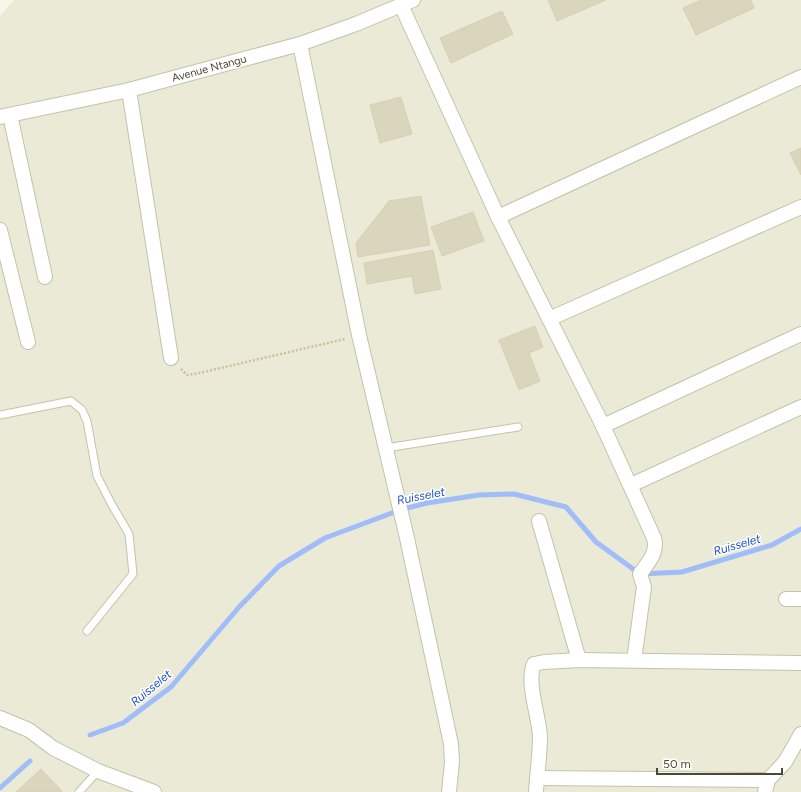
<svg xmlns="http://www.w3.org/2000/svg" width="801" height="792" font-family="Figtree,sans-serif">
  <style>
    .residential { fill: #ebead7 }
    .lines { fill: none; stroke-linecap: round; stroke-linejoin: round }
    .stream { stroke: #a0bcf9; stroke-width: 5 }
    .building { fill: #dad6bd; stroke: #d5d1af }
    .lane-casing { stroke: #c3c2aa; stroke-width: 9 }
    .street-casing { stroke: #c3c2aa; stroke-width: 16 }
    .path { stroke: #c7c39a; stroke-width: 2.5; stroke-dasharray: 2 2; stroke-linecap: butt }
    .lane { stroke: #fff; stroke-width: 7 }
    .street { stroke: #fff; stroke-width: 14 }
    .labels { text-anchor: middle; stroke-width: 3; stroke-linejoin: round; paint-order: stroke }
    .street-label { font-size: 11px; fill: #4b4936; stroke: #fff }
    .water-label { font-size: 12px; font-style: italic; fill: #2153c6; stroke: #fff }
  </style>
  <rect width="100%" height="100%" fill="#f6f6e9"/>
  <path class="residential" d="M14,0H801V792H0V16Z"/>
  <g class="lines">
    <g class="stream">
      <path d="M90,735L123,723L171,687L240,606L279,566L325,538L400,510L427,503L479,495L514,494L566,507L596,542L640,574L682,572L772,545L801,529"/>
      <path d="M0,788L30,761"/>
    </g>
  </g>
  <g class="building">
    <path d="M548,0H606L557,21Z"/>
    <path d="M701,0H751L754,8L696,35L683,8Z"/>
    <path d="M502,11L513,34L451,63L440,38Z"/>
    <path d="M401,97L412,134L380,143L370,105Z"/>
    <path d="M801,148V175L790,153Z"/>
    <path d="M421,196L430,245L358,257L356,243L389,201Z"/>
    <path d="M473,212L484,241L442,256L431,227Z"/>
    <path d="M433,250L441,289L415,294L412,276L367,284L364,263Z"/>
    <path d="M535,326L543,347L529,353L540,381L519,390L499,340Z"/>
    <path d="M41,769L62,791L61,792H16Z"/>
  </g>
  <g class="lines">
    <defs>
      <g id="lane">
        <path d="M0,415L71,401L82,410L87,421L97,476L112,505L129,534L133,574L87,631"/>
        <path d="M386,448L518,427"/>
        <path d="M79,792L98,771"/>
      </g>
      <g id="street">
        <path d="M401,5L498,217L603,426L654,538C658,553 649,561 640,574L644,587L634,660"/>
        <path d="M300,44L359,335L407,538L451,744L452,762L449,792"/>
        <path d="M129,90L171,358"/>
        <path d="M10,115L45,277"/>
        <path d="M0,117L129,90L300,44L356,24L413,0"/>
        <path d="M498,217L801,77"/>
        <path d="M0,230L28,342"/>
        <path d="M549,319L801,207"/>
        <path d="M603,426L801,334"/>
        <path d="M631,485L801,407"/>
        <path d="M539,521L579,660"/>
        <path d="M786,599H801"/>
        <path d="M0,718L29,730L53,748L98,771L154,792"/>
        <path d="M537,778L768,780"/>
        <path d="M536,792C537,774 540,755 540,737C539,715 526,683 534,664L544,662L579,660L801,663"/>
        <path d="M765,792L768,780L785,762L801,734"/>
      </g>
    </defs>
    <use href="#lane" class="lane-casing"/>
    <use href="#street" class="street-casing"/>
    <path class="path" d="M181,369L187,375L195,374L345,339"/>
    <use href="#lane" class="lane"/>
    <use href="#street" class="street"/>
  </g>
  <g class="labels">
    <g class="street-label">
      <text transform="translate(209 68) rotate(-15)" y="4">Avenue Ntangu</text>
    </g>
    <g class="water-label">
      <text transform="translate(421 496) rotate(-11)" y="4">Ruisselet</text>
      <text transform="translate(737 545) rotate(-16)" y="4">Ruisselet</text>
      <text transform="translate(151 688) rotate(-40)" y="4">Ruisselet</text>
    </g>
  </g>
  <path d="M657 768v6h125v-6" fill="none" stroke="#4b4936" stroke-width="2"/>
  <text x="663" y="768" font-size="12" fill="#4b4936" stroke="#ffffff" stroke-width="3" paint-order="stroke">50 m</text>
</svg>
